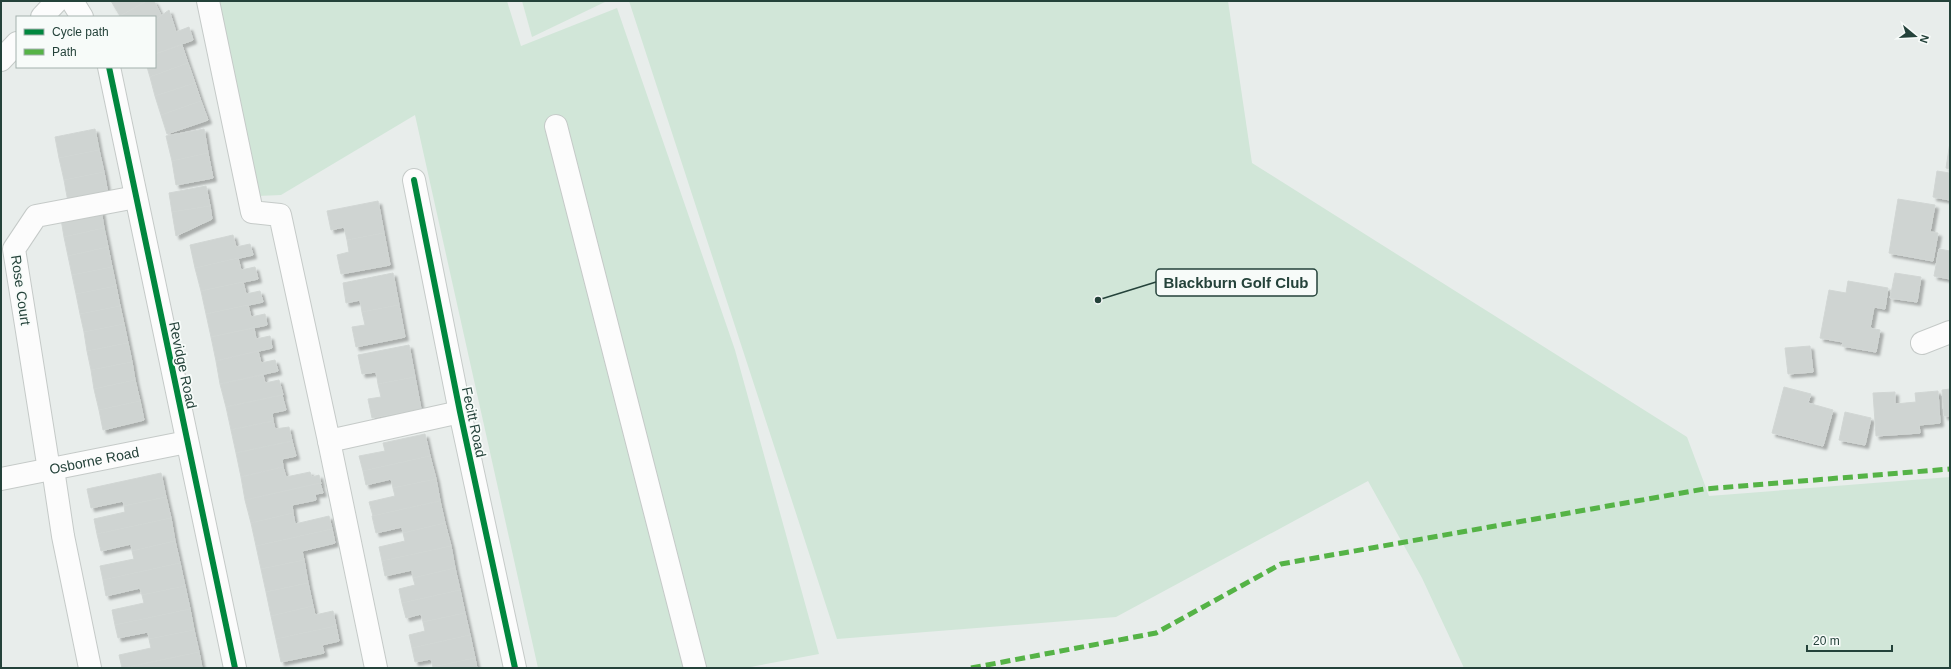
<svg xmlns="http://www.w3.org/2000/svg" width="1951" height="669" font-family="Arial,sans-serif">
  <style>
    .green { fill: #d1e6d8 }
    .building { fill: #cfd4d2; stroke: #d1d6d4; filter: url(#shadow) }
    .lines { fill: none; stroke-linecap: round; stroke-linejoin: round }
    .minor-casing { stroke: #c5cac8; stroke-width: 24 }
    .minor { stroke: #fcfcfc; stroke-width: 22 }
    .quiet { stroke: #55b346; stroke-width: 5; stroke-dasharray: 10 5; stroke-linecap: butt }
    .cycleway-casing { stroke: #f7fbf9; stroke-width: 8 }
    .cycleway { stroke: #00873e; stroke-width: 6 }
    .labels { text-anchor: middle; stroke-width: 3.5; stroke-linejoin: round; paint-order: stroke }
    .street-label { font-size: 14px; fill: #24423a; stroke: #f7fbf9 }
    .leader { fill: none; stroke: #24423a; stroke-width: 1.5 }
    .callout-dot { fill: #24423a; stroke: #f7fbf9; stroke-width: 1.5 }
    .callout { fill: #f7fbf9; stroke: #24423a; stroke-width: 1.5 }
    .callout-label { font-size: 15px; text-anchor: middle; font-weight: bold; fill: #24423a }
  </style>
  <defs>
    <filter id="shadow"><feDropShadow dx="3.5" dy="3.5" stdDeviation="1" flood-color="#0004"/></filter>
  </defs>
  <rect width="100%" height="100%" fill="#e8edeb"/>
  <g class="green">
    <path d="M216,1H507L521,46L617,8L735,350L819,654L745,668H538L415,115L281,195L258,196Z"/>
    <path d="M522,1H607L532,37Z"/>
    <path d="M629,1H1228L1252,163L1687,437L1709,496L1950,477V668H1464L1422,578L1368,481L1116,617L837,639Z"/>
  </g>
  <g class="building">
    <path d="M111,1H147L120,16Z"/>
    <path d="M147,1H154L161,15L155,20V17L120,16Z"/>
    <path d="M169,10L176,32L189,27L193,40L155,54V20Z"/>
    <path d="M182,45L188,63L150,77L147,67H155V54Z"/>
    <path d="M188,63L195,83L155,96L150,77Z"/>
    <path d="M195,83L201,101L161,115L155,96Z"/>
    <path d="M201,101L208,120L167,134L161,115Z"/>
    <path d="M95,129L99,150L59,158L55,137Z"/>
    <path d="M204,129L208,153L172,161L166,136Z"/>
    <path d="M1950,142V169L1946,168Z"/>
    <path d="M99,150L104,172L64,180L59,158Z"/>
    <path d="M208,153L213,178L176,185L172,161Z"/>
    <path d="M1937,171L1950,173V200L1933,197Z"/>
    <path d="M104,172L108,194L68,202L64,180Z"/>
    <path d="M206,186L210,206L172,212L169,193Z"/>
    <path d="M1898,199L1935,205L1930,232L1938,233L1933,261L1889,253Z"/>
    <path d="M378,201L384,233L347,240L344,227L331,230L327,211Z"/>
    <path d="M210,206L212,219L176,236L172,212Z"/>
    <path d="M101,210L104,228L64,237L61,219Z"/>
    <path d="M104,228L108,247L68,256L64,237Z"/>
    <path d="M384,233L390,265L341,274L337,255L349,252L347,240Z"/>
    <path d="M233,235L236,247L250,244L253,255L195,268L190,245Z"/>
    <path d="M108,247L112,267L72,275L68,256Z"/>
    <path d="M1939,249L1950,251V279L1934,276Z"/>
    <path d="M238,258L241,270L255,267L258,279L201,291L195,268Z"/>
    <path d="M112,267L116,286L76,294L72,275Z"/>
    <path d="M393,273L399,305L362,312L360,300L346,303L343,283Z"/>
    <path d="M1895,273L1921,277L1917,302L1890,298Z"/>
    <path d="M1848,281L1888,288L1885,309L1874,307L1870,328L1880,330L1876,352L1842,346L1843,342L1820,338L1829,290L1846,293Z"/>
    <path d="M243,282L246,294L260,291L263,302L206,314L201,291Z"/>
    <path d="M116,286L120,306L80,314L76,294Z"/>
    <path d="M248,305L251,317L265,314L267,325L211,337L206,314Z"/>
    <path d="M399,305L405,337L356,347L352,327L365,325L362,312Z"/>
    <path d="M120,306L124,324L84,332L80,314Z"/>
    <path d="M124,324L128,343L87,351L84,332Z"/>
    <path d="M254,328L256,339L270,336L272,348L216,361L211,337Z"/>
    <path d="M128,343L132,362L91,370L87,351Z"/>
    <path d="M409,345L415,377L378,384L376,372L362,374L358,355Z"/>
    <path d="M1810,346L1813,372L1788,374L1785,348Z"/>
    <path d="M258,351L261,363L275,360L278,371L220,384L216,361Z"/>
    <path d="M132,362L135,380L94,389L91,370Z"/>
    <path d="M263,375L265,383L279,380L283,395L226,407L220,384Z"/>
    <path d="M415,377L421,409L372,418L368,399L381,397L378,384Z"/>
    <path d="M135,380L140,401L99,410L94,389Z"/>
    <path d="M1784,387L1811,394L1808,403L1833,410L1823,446L1772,433Z"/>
    <path d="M1950,389V416H1944L1942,390Z"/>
    <path d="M1938,391L1940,423L1919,425L1920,433L1876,436L1873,393L1895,392V404L1916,402L1915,393Z"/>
    <path d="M282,395L286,410L272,413L273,421L231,430L226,407Z"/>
    <path d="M140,401L144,420L103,430L99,410Z"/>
    <path d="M1845,412L1871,418L1865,445L1839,440Z"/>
    <path d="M273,421L275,429L289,427L292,441L236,453L231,430Z"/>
    <path d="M425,434L430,456L363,471L359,456L385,451L383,443Z"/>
    <path d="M292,441L296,456L282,459L283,467L241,477L236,453Z"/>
    <path d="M430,456L436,479L393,488L391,479L366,485L363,471Z"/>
    <path d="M283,467L286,477L310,472L312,477L319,475L321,484L245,500L241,477Z"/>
    <path d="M161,473L166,497L124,506L123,501L91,508L87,489Z"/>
    <path d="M436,479L440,501L373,516L369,502L395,496L393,488Z"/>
    <path d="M320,483L323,493L315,494L316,500L292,505L293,513L251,523L245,500Z"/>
    <path d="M166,497L171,518L97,534L94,519L125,512L124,506Z"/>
    <path d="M440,501L445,523L403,533L402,527L376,533L372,516Z"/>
    <path d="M293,513L295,524L329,516L332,529L256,546L251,523Z"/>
    <path d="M171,518L175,541L132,551L131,544L101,551L97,534Z"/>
    <path d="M445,523L451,546L382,561L379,547L405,541L403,533Z"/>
    <path d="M332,529L335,543L302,551L304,560L261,569L256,546Z"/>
    <path d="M175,541L180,563L103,580L100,566L134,559L132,551Z"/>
    <path d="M451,546L455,568L413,578L412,570L385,576L382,561Z"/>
    <path d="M304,560L308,583L266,592L261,569Z"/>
    <path d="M180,563L185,586L142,595L140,588L106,596L103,580Z"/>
    <path d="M455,568L460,590L402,603L399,589L415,585L413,578Z"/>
    <path d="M308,583L313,606L271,616L266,592Z"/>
    <path d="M185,586L190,609L115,625L112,610L144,603L142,595Z"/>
    <path d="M460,590L465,613L423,622L421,614L406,618L402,603Z"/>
    <path d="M313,606L315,615L333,611L336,626L276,639L271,616Z"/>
    <path d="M190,609L194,630L149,639L148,632L118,638L115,625Z"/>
    <path d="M465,613L470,635L412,648L409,635L425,631L423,622Z"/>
    <path d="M336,626L339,641L322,645L324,653L281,662L276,639Z"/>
    <path d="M194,630L199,652L122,668L119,655L151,648L149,639Z"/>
    <path d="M470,635L475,658L433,667L431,659L415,662L412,648Z"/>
    <path d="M199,652L202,668H125Z"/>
    <path d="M475,658L477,668H434L433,667Z"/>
  </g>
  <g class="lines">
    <defs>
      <g id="minor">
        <path d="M72,1L82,17"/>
        <path d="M208,1L252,212L280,215L329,441L460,412"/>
        <path d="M42,17L57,1"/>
        <path d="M1,60L17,43"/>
        <path d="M109,67L235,668"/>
        <path d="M556,126L695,668"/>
        <path d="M414,180L460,412L515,668"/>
        <path d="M1922,343L1950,332"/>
        <path d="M329,441L376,668"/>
        <path d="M53,469L63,536L90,668"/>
        <path d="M49,470L14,249L36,216L136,197"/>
        <path id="s1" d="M1,479L187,442"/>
      </g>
    </defs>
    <use href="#minor" class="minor-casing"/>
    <use href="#minor" class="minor"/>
    <path class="quiet" d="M971,668L1156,633L1281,564L1704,489L1950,469"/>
    <defs>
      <g id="cycleway">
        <path d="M109,67L235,668"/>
        <path d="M414,180L460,412L515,668"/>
      </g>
    </defs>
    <use href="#cycleway" class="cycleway-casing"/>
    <use href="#cycleway" class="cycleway"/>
  </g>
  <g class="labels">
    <g class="street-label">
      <text transform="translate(21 290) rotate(82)" y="5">Rose Court</text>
      <text transform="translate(183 365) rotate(78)" y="5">Revidge Road</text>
      <text transform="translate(474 422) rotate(78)" y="5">Fecitt Road</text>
      <text dy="5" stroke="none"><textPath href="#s1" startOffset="95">Osborne Road</textPath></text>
    </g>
  </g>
  <path class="leader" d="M1098 300L1156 282"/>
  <circle class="callout-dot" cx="1098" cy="300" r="4"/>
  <rect class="callout" x="1156" y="269" width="161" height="27" rx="4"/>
  <g class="callout-label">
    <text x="1236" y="288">Blackburn Golf Club</text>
  </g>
  <rect width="1951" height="669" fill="none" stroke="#24423a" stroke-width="4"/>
  <rect x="16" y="16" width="140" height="52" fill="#f7fbf9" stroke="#a3b1ad"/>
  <rect x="24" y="29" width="20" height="6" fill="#00873e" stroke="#a3b1ad"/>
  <text x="52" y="36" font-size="12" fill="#24423a">Cycle path</text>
  <rect x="24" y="49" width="20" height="6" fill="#55b346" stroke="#a3b1ad"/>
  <text x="52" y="56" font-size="12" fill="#24423a">Path</text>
  <g transform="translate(1915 36) rotate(108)" stroke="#f7fbf9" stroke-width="3" paint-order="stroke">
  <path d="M0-3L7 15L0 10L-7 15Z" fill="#24423a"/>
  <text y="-6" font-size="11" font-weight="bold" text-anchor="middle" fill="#24423a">N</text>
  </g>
  <path d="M1807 645v6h85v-6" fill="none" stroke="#24423a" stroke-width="2"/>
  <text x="1813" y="645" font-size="12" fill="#24423a" stroke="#f7fbf9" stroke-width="3" paint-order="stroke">20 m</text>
</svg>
